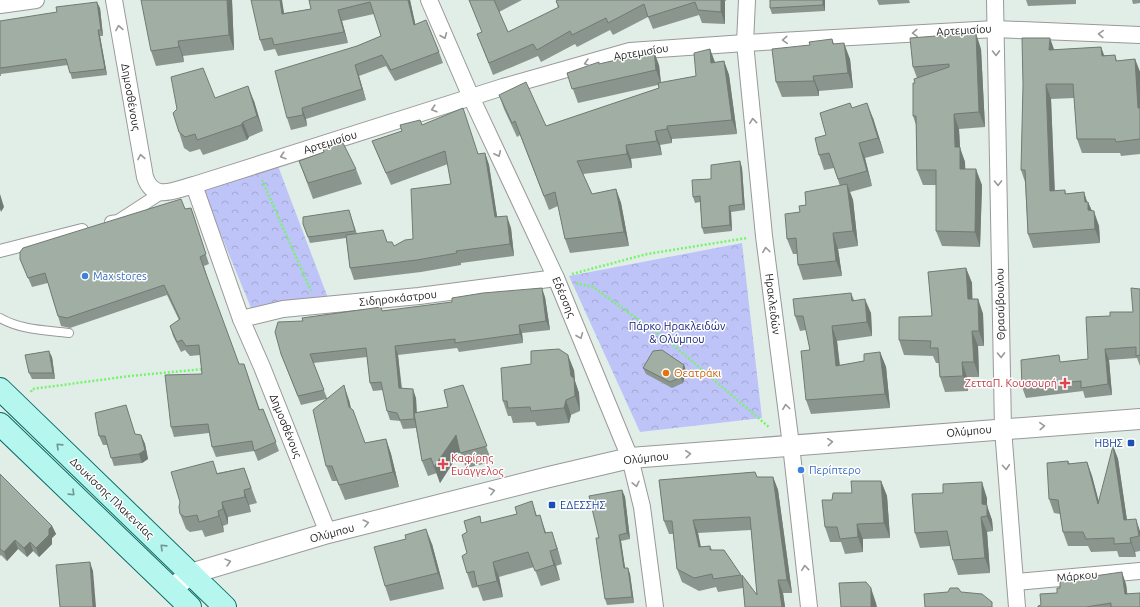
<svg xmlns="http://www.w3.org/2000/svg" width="1140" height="607" font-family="Ubuntu,sans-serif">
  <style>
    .park { fill: url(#park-crowns) }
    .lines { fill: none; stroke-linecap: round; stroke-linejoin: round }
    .service-casing { stroke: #999; stroke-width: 10 }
    .pedestrian-casing { stroke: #999; stroke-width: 14 }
    .minor-casing { stroke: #999; stroke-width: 18 }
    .tertiary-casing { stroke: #999; stroke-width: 22 }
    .secondary-casing { stroke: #086d65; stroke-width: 24 }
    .path { stroke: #76f46b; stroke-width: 2.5; stroke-dasharray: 2 2; stroke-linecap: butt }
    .service { stroke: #fff; stroke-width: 8 }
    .pedestrian { stroke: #fff; stroke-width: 12 }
    .minor { stroke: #fff; stroke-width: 16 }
    .tertiary { stroke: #fff; stroke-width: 20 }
    .secondary { stroke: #b5f7ee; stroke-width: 22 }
    .wall { fill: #8a968d; fill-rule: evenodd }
    .shaded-wall { fill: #717a73 }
    .building { fill: #a1aea4; stroke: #717a73 }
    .oneway { stroke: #999 }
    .oneway2 { stroke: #709490 }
    .shop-dot { fill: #3f7fe0; stroke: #fff; stroke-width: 1.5 }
    .food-dot { fill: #e8710a; stroke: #fff; stroke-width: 1.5 }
    .health-dot { fill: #e0444e; stroke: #fff; stroke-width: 1.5 }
    .transit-dot { fill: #1a4fb4; stroke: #fff; stroke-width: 1.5 }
    .labels { text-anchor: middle; stroke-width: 3; stroke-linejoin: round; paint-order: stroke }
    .street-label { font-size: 11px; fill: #1c1c1c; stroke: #fff }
    .shop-label { font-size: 11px; fill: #366cbe; stroke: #fff; text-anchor: start }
    .park-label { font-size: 11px; fill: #0f1974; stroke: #fff }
    .food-label { font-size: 11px; fill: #c56008; stroke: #fff; text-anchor: start }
    .health-label { font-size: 11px; fill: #be3a42; stroke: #fff; text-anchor: end }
    .transit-label { font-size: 11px; fill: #164399; stroke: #fff; text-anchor: end }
  </style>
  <defs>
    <pattern id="park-crowns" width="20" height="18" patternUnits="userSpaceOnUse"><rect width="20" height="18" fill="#bec4f7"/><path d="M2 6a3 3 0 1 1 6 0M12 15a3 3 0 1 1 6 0" fill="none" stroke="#a3a8d3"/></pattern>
  </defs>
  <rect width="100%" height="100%" fill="#e1ede7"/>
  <g class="park">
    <path d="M278,166L328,298L251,308L203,191Z"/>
    <path d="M742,243L762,418L640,432L569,276Z"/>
  </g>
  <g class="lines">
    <defs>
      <path id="service" d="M0,318C21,330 45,330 69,333"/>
      <g id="pedestrian">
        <path d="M111,222L118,221L161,193"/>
        <path d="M0,251L82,230"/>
      </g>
      <g id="minor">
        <path d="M114,0L145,177C153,202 175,190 194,185L503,87L630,51L745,43L995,29L1140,35"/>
        <path d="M429,0L471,97L556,278L630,458L642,507L655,607"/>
        <path d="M747,0L745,43L764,236L791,445L809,607"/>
        <path d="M995,0L1003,429L1017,607"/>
        <path d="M0,5L36,0"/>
        <path d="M194,185L241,319L262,367L328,533"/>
        <path d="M241,319L283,309L419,296L556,278"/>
        <path d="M1015,582L1140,571"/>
      </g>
      <path id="tertiary" d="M172,589L190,574L328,533L549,477L630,458L1140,419"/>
      <g id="secondary">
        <path d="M0,389L225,607"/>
        <path d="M0,424L190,607"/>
      </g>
    </defs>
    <use href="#service" class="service-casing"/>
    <use href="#pedestrian" class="pedestrian-casing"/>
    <use href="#minor" class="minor-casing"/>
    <use href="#tertiary" class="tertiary-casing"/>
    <use href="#secondary" class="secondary-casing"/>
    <g class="path">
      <path d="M262,180L311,291"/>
      <path d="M572,274L647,254L747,238"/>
      <path d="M576,283L593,287L671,343L770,428"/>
      <path d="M31,392L32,389L130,376L204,369"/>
    </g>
    <use href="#service" class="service"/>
    <use href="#pedestrian" class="pedestrian"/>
    <use href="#minor" class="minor"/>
    <use href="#tertiary" class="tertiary"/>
    <use href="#secondary" class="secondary"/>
  </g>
  <g class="wall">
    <path d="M232,0L234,50L183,56L184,62L156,66L151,51Z"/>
    <path d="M309,0H410L415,24L439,52L443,63L395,81L386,66L359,76L366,100L306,119L307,126L291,130L287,118L357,46L381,36L374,14L342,21L348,43L278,56L275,49L264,51L260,40L284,13L311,9Z"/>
    <path d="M469,0H522L499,12L508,32L558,8L556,0H727L725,1V24L702,23L699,15L653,29L648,17L613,35L610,30L577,47L575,44L541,62L538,56L493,75L477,34L482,32Z"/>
    <path d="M825,0V11L772,14L770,8Z"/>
    <path d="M877,0H909L910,3L879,5Z"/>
    <path d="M1026,0H1076V4L1028,6Z"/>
    <path d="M1132,0H1140V3L1133,4Z"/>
    <path d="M100,8L103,36H100L107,75L72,79L68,65L1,74V76H0V21Z"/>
    <path d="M832,39L834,44L850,59L853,88L819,91V96L782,97L776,82L810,45Z"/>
    <path d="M1101,47L1104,55H1115L1117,61L1135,59L1140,72V154L1121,156L1120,153H1082L1077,139L1074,98L1051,99L1055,191L1065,190L1066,194L1084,192L1087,202H1088L1092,211L1099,226L1100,243L1033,248L1028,234L1025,182L1021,170L1054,50Z"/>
    <path d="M710,49L715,62L724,61L729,75L737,134L672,139V143L660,145L662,155L631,159L632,168L583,174L592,194L616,189L621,203L629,246L570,253L565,239L558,206L549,210L520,135L517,137L504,109L499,95L546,126L659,88L658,85L578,103L567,73L599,64L659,65L661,83L696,76Z"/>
    <path d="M981,49L985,127L959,129L960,148L965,162V169L982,185L980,247L942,246L936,231V185H923L917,170L916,125L913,116L915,83L917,78L913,67Z"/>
    <path d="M215,98L254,101L263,131L249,137L247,140L203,155L200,149L190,152L184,148L179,132Z"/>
    <path d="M852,108L873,118L884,153L865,158L872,186L850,192L853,200L858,246L838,249L842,276L803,280L798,265L797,254H793L787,239L800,212L806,205L840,186L834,168L824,170L819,155L826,135Z"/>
    <path d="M420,120L422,125L479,154L485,153L489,165L497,217L511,228L514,256L461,263V265L421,272L354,280L350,268L346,238L310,243L303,224L349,210L357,234L388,242L394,246L413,239L451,184L448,164L391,185L377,153L372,141L402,131Z"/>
    <path d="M299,161L356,169L362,184L313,199Z"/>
    <path d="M740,161L742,168L745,210L731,212L732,231L704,234L702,228L700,202L695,203L693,197L711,179Z"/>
    <path d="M191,208L209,264L204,266L209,283L239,364H244L260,410L263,409L279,451L258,461L254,451L216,457L212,447L209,433L174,437L171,427L202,374L200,355L190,356L185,350L181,352L173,336L170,326L179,320L167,295L70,328L61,326L48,283L32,287L20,259Z"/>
    <path d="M966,268L972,283V299H978L983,314L984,346H978L979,377H967L968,391L945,392L940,377L939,363H936L933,356L904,355L899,340L932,316Z"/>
    <path d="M1140,289V366L1137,358L1109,360L1112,395L1085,398L1083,391L1026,398L1022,387L1061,362L1088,359L1110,316L1133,312Z"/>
    <path d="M851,293L854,300L871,313L872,336L837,341L840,365L864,361L880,352L886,367L890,408L811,414L806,400L810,350L806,330L800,331L795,316Z"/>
    <path d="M545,297L550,330L522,333L523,343L459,352L457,348L398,355L402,388L416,398L417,413L448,407L463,385L492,462L466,468L460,452L440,483L437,473L428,476L422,461L416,428L403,429L400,421L390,420L387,411L383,390L373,391L370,383L367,357L313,363L327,398L349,400L351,409L365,443L386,439L391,454L399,487L345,500L337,481H332L326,466V399L301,405L281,354L303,321L382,311Z"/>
    <path d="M52,357L55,379H32L29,373Z"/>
    <path d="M684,365L686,371L683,383L672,388L646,374L643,368Z"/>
    <path d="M574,370L575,381L579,393L580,411L571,415L569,423L537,426L535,422L513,423L511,416H508L503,401Z"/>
    <path d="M126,405L135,434L141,435L145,444L148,459L142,463L114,466L107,445H103L99,436Z"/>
    <path d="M1113,446L1118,459L1127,520L1140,531V551L1135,552L1136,557H1119L1117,551L1091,552L1088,546H1068L1063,532L1060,514L1054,513L1049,499L1068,461L1070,464L1087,462L1092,476L1099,502Z"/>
    <path d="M244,468L257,503L249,505L251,512L228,517V524L223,526L224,532L205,537L202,530L190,532L186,529L180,514L217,473Z"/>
    <path d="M755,472L757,477H773L778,490L792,593H783L785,607H745L743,588L718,592L716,587L699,591L682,582L677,569L673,534H669L664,521L659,480ZM751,530L757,595L741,575L724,550H712L710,546L701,547L698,533Z"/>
    <path d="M0,474L52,526L56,534L52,538V544L39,557L33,551L27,557L18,549L7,561L1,555L0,556Z"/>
    <path d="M881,481L887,496L890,538L863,539V552L845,554L841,542H830L825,527L832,500L852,493Z"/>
    <path d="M622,490L625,497L630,539L621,541L625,568L630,574L634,603L607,605L605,599L599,538Z"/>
    <path d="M987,498V506L992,520L993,531L987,532L990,573L958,575L953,560L950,546L920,548L915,533Z"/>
    <path d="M532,501L537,516L546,533L557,547L562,564L556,566L560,580L541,586L534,567L499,577L503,597L483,601L478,587L472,588L467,573V553L482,523L517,514Z"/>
    <path d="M432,544L444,589L390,601L385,586Z"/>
    <path d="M1126,584L1127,594L1140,607H1038L1057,593Z"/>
  </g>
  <g class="shaded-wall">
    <path d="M227,0H232L234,50L229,35Z"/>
    <path d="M280,0H282L286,25L282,14Z"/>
    <path d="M408,0H410L418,36L414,25Z"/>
    <path d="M721,0H724L725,1V24L721,12Z"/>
    <path d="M823,0H825V11L823,5Z"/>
    <path d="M97,2L100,8L103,36L101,30Z"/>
    <path d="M338,10L342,21L348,43L344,32Z"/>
    <path d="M98,30L100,36L107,75L105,69Z"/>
    <path d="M976,33L981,49L985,127L979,112Z"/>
    <path d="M1050,38L1055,52L1049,50Z"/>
    <path d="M178,41L183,56L184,62L179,47Z"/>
    <path d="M844,43L850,59L853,88L848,73Z"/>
    <path d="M1101,47L1106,61L1102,56Z"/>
    <path d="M710,49L715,63H711Z"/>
    <path d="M654,51L659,65L661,84L656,70Z"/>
    <path d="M1135,59L1140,72V114L1138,108Z"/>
    <path d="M724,61L729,75L737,134L732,120Z"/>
    <path d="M355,65L359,76L366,100L362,89Z"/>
    <path d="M813,76L819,91V96L814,81Z"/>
    <path d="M1046,84L1051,99L1055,205L1050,191Z"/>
    <path d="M248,86L254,101L263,131L257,116Z"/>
    <path d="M867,103L873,118L884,153L878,138Z"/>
    <path d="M302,108L306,119L307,126L303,115Z"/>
    <path d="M954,114L959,129L960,148L965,162L966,184L960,169L955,147Z"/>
    <path d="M243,122L249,137L247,140L241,125Z"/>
    <path d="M667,126L672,139V143L667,129Z"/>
    <path d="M655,131L660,145L662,155L657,141Z"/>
    <path d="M859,143L865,158L872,186L867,171Z"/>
    <path d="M626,145L631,159L632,168L627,154Z"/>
    <path d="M485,153L489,165L499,229L495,217Z"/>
    <path d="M740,161L742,168L745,210L743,204Z"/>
    <path d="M976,169L982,185L980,247L975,232Z"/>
    <path d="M847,184L853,200L858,246L853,231Z"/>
    <path d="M616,189L621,203L629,246L624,232Z"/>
    <path d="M1084,192L1088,205V202L1094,216V225L1085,202Z"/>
    <path d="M0,194L4,207L1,212L0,209Z"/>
    <path d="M729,206L731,212L732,231L730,225Z"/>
    <path d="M1094,211L1099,226L1100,243L1095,229Z"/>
    <path d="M507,216L511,228L514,256L510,244Z"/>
    <path d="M833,233L838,249L842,276L836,261Z"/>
    <path d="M966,268L972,283L973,315L968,299Z"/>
    <path d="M542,288L545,297L550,330L546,321Z"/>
    <path d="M865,299L871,313L872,336L867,322Z"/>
    <path d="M978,299L983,314L984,346L979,331Z"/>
    <path d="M519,325L522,333L523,343L520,334Z"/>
    <path d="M832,326L837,341L841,380L836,366Z"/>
    <path d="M972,331L978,346L979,377L974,362Z"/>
    <path d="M395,346L398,355L402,397L399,388Z"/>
    <path d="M1105,349L1109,360L1112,395L1108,384Z"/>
    <path d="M49,351L52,357L55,379L53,373Z"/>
    <path d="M880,352L886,367L890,408L885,394Z"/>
    <path d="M568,355L574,370L575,381L579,393L580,411L575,396L571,376Z"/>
    <path d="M962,362L967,377L968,391L963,376Z"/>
    <path d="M684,365L686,371L683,383L681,377Z"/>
    <path d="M344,385L349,400L354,422L349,407Z"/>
    <path d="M413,389L416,398L417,428L414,419Z"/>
    <path d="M566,400L571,415L569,423L564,408Z"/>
    <path d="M141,435L145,444L148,459L142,463L139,454Z"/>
    <path d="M456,435L461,450L440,483L434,467Z"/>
    <path d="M386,439L391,454L399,487L393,472Z"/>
    <path d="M1113,446L1118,459L1129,534L1124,520Z"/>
    <path d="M1087,462L1092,476L1103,518L1098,504Z"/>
    <path d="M773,477L778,490L792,593L787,580Z"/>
    <path d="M881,481L887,496L890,538L884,523Z"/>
    <path d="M982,482L987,498V506L992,520L993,531L982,504Z"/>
    <path d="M244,490L249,505L251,512L245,497Z"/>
    <path d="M622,490L625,497L630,539L627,533Z"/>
    <path d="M222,502L228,517V524L223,509Z"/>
    <path d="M218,511L223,526L224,532L219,516Z"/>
    <path d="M540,515L551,548L545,533Z"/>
    <path d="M981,517L987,532L990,573L985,558Z"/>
    <path d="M1136,519L1140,531V538Z"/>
    <path d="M693,520L698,533L703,560L699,547Z"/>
    <path d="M857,524L863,539V552L858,537Z"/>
    <path d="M52,526L56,534L52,538V544L39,557L36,548L49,529Z"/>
    <path d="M426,529L432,544L444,589L438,573Z"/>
    <path d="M552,532L557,547L562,564L557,549Z"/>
    <path d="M619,535L621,541L626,574L624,568Z"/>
    <path d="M1130,538L1135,552L1136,557L1131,543Z"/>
    <path d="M15,540L18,549L7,561L4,552Z"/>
    <path d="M30,542L33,551L27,557L24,548Z"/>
    <path d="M550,551L556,566L560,580L554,565Z"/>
    <path d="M90,562L93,571L96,607H93Z"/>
    <path d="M493,562L499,577L503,597L497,581Z"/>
    <path d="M628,568L630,574L634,603L632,597Z"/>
    <path d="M1122,572L1126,584L1129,606L1125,594Z"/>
    <path d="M778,580L783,593L785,607H782Z"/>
    <path d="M871,588L876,603L877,607H871Z"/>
  </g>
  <g class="building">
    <path d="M141,0H227L229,35L178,41L179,47L151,51Z"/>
    <path d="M251,0H280L282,14L311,9L309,0H408L414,25L426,20L439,52L391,70L382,55L355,65L362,89L302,108L303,115L287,118L275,71L357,46L381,36L370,2L338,10L344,32L274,45L272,38L260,40Z"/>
    <path d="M469,0H494L508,32L559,7L556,1L558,0H721V12L698,10L695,2L648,17L644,4L608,23L606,18L572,35L570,31L537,50L533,44L489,63L477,34L482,32Z"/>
    <path d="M770,0H823V5L770,8Z"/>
    <path d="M97,2L101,30H98L105,69L70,73L66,59L0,68V21L57,12L56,7Z"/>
    <path d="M976,33L979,112L954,114L955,147H960V169H976L975,232L936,231V170H917L916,116H913V83H915L914,79L949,67V64L913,67L910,38Z"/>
    <path d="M1022,38H1050L1049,50L1101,47L1102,56L1115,55L1116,61L1135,59L1138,108H1140V139L1116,142L1115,139H1077L1073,84H1046L1050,191L1065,190V194L1084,192L1085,202H1088V210L1094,211L1095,229L1028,234L1025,170H1021L1023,85Z"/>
    <path d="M832,39L833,44L844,43L848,73L813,76L814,81L776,82L772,49L810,45L809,42Z"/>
    <path d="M710,49L711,63L724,61L732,120L667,126V129L655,131L657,141L626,145L627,154L577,161L592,194L616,189L624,232L565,239L555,192L544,196L515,121L512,123L499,95L526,82L546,126L659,88L658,83L696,76L694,53Z"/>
    <path d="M654,51L656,70L572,89L567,73L599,62V64Z"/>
    <path d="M203,68L215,98L248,86L257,116L243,122L241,125L197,140L195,134L185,137L179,132L173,113L177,109L171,77Z"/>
    <path d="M850,103L852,108L867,103L878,138L859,143L867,171L838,179L829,153L819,155L815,138L826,135L820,113Z"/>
    <path d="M463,108L478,154L485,153L495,217L507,216L510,244L456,251L457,253L417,260L350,268L346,235L383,230L387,242H392L394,246L405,240L413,239L411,189L451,184L445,151L386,173L372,141L402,131L400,125L420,120L422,125Z"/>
    <path d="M341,139L356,169L308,183L299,161L324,152L322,146Z"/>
    <path d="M740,161L743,204L729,206L730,225L702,228L700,196L693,197L692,180L711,179V165Z"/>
    <path d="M847,184L853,231L833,233L836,261L798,265L796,238L787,239L785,214L800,212L799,206L806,205L805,192Z"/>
    <path d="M181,199L185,209L191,208L206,254L200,257L206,274L239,364H244L259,410L263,409L276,442L254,451L252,441L212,447L208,424L171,427L165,375L202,374L199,345L186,346L182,340L177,342L170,326L180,319L164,285L67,318L58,316L45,273L28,278L20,259V252L23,248Z"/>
    <path d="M349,210L355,231L308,237L303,224V217Z"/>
    <path d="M966,268L968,299H978L979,331H972L974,362H962L963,376L940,377L938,348H930L931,341L899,340V317L932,316L928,272Z"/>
    <path d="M542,288L546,321L519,325L520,334L455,343V339L395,346L399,388L413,389L414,419L400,420L397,413L387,411L381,382L370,383L366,348L310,354L324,390L298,396L281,354L275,332L278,322L303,321L302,318L381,307L382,311L452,302V298L483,293Z"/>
    <path d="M1131,288L1140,289V355L1136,356V347L1105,349L1108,384L1081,388V381L1022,387L1021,360L1059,355L1060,362L1088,359L1086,317L1110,316V312H1133Z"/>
    <path d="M851,293L852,301L865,299L867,322L832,326L836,366L864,361V354L880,352L885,394L806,400L801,351L810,350L803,316H795L793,299Z"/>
    <path d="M559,349L568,355L571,376L574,378L575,396L566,400L564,408L531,411L530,407L508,408L507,401H503L501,368L531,364V351Z"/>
    <path d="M662,350L684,365L681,377L670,382L643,368L653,351Z"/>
    <path d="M49,351L53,373H29L25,355Z"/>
    <path d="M344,385L349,407L353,410L365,443L386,439L393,472L339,485L332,466H326L313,410Z"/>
    <path d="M463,385L487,446L460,453L456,435L434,467L431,458L422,461L414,413L448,407L444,390Z"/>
    <path d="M126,405L135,434L141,435L145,450L139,454L111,458L105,436H99L95,413Z"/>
    <path d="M1113,446L1124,520L1136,519L1139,536L1130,538L1131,543L1114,544V538L1086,539L1083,532H1063L1058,500L1049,499L1047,463L1068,461V464L1087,462L1098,504Z"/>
    <path d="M213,461L217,474L244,468L251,488L244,490L245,497L222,502L223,509L218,511L219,516L199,522L197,515L185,517L180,514L179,507L180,502L171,472Z"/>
    <path d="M755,472L757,477H773L787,580H778L782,607H745L742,575L757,595L750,517L693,520L699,547L710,546V550H724L741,575L713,579L712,574L694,578L677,569L672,521H664L659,480Z"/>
    <path d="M0,474L52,526L49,529V535L36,548L30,542L24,548L15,540L4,552L0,549Z"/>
    <path d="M851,481H881L884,523L857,524L858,537L840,539L837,527H825L822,500H832L833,493H852Z"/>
    <path d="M982,482V504L987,505V516L981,517L985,558L953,560L947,531L915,533L912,494L943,493V484Z"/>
    <path d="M622,490L627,533L619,535L624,568H628L632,597L605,599L596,538H599L589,496Z"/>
    <path d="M532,501L536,516L540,515L545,533L552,532L557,549L550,551L554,565L535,571L528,552L493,562L497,581L477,586L474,571L467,573L462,556L467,553L462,535L467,532L464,521L480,516L481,523L517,514L515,507Z"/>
    <path d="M426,529L438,573L385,586L374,547L406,539L405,535Z"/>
    <path d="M90,562L93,607H60L56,565Z"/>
    <path d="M1122,572L1125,594L1140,593V607H1111V603L1086,607H1038V606L1041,605L1040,594L1057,593V588H1060V581Z"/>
    <path d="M866,582L871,588V607H841L839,583Z"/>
    <path d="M950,588H958L961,592L982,594L992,602V607H925L924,594L948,592Z"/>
  </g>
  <defs><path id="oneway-chevron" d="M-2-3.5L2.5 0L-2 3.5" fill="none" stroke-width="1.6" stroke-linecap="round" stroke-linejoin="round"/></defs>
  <g class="oneway">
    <use href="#oneway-chevron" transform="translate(119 28) rotate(-100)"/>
    <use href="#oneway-chevron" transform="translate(915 33) rotate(177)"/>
    <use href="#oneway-chevron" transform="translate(1101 34) rotate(-177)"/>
    <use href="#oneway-chevron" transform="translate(444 36) rotate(67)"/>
    <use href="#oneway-chevron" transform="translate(785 40) rotate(176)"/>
    <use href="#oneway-chevron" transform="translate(996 53) rotate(89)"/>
    <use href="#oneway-chevron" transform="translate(587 63) rotate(164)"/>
    <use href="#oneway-chevron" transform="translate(434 109) rotate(163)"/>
    <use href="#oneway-chevron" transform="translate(753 121) rotate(-96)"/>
    <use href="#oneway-chevron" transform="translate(498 154) rotate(65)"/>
    <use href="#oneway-chevron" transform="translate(283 156) rotate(163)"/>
    <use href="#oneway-chevron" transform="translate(141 157) rotate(-100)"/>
    <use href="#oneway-chevron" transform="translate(998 183) rotate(89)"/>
    <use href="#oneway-chevron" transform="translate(766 250) rotate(-97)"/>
    <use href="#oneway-chevron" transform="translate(580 336) rotate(68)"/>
    <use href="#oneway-chevron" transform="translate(1001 355) rotate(89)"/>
    <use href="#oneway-chevron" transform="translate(786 407) rotate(-97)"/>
    <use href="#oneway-chevron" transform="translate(1042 426) rotate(-4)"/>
    <use href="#oneway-chevron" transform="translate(830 442) rotate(-5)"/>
    <use href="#oneway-chevron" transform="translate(688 454) rotate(-5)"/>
    <use href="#oneway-chevron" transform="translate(1006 467) rotate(86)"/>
    <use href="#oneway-chevron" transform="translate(636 484) rotate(77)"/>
    <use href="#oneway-chevron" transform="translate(492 491) rotate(-14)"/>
    <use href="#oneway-chevron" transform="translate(366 523) rotate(-14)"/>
    <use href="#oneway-chevron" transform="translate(228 562) rotate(-15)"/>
    <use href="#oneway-chevron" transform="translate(805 568) rotate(-96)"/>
  </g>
  <g class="oneway2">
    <use href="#oneway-chevron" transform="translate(59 446) rotate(-136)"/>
    <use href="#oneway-chevron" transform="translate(72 493) rotate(44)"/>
    <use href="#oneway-chevron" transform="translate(163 547) rotate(-136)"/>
  </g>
  <g class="shop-dot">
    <circle cx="85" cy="276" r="4"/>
    <circle cx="801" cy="470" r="4"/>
  </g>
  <circle class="food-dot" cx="666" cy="373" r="4"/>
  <g class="health-dot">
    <path d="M1063 377h4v4h4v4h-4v4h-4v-4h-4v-4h4z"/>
    <path d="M441 458h4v4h4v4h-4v4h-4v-4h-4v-4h4z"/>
  </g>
  <g class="transit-dot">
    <rect x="1127" y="439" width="8" height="8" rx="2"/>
    <rect x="548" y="501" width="8" height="8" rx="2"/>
  </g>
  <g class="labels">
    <g class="street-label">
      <text transform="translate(964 30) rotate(-3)" y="4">Αρτεμισίου</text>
      <text transform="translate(641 52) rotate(-9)" y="4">Αρτεμισίου</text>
      <text transform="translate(131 97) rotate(80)" y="4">Δημοσθένους</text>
      <text transform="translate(330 142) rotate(-17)" y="4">Αρτεμισίου</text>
      <text transform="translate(564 297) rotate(67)" y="4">Εδέσσης</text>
      <text transform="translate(398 298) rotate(-6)" y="4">Σιδηροκάστρου</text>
      <text transform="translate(773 304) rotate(83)" y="4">Ηρακλειδών</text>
      <text transform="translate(1000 304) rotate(-91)" y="4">Θρασύβουλου</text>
      <text transform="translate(286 426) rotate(68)" y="4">Δημοσθένους</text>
      <text transform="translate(969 431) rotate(-5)" y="4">Ολύμπου</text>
      <text transform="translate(646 458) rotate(-6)" y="4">Ολύμπου</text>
      <text transform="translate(112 498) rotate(44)" y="4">Δουκίσσης Πλακεντίας</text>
      <text transform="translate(332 533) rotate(-15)" y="4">Ολύμπου</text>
      <text transform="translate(1077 576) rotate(-5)" y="4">Μάρκου</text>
    </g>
    <g class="shop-label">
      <text x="93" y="280">Max stores</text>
      <text x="809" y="474">Περίπτερο</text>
    </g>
    <g class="park-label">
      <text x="677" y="330">Πάρκο Ηρακλειδών<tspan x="677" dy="13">&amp; Ολύμπου</tspan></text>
    </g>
    <g class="food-label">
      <text x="674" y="377">Θεατράκι</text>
    </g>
    <g class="health-label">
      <text x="1057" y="387">ΖετταΠ. Κουσουρή</text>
      <text x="451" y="462" text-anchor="start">Καφίρης<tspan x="451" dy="13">Ευάγγελος</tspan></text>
    </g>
    <g class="transit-label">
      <text x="1123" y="447">ΗΒΗΣ</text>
      <text x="560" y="509" text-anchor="start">ΕΔΕΣΣΗΣ</text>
    </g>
  </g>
</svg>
